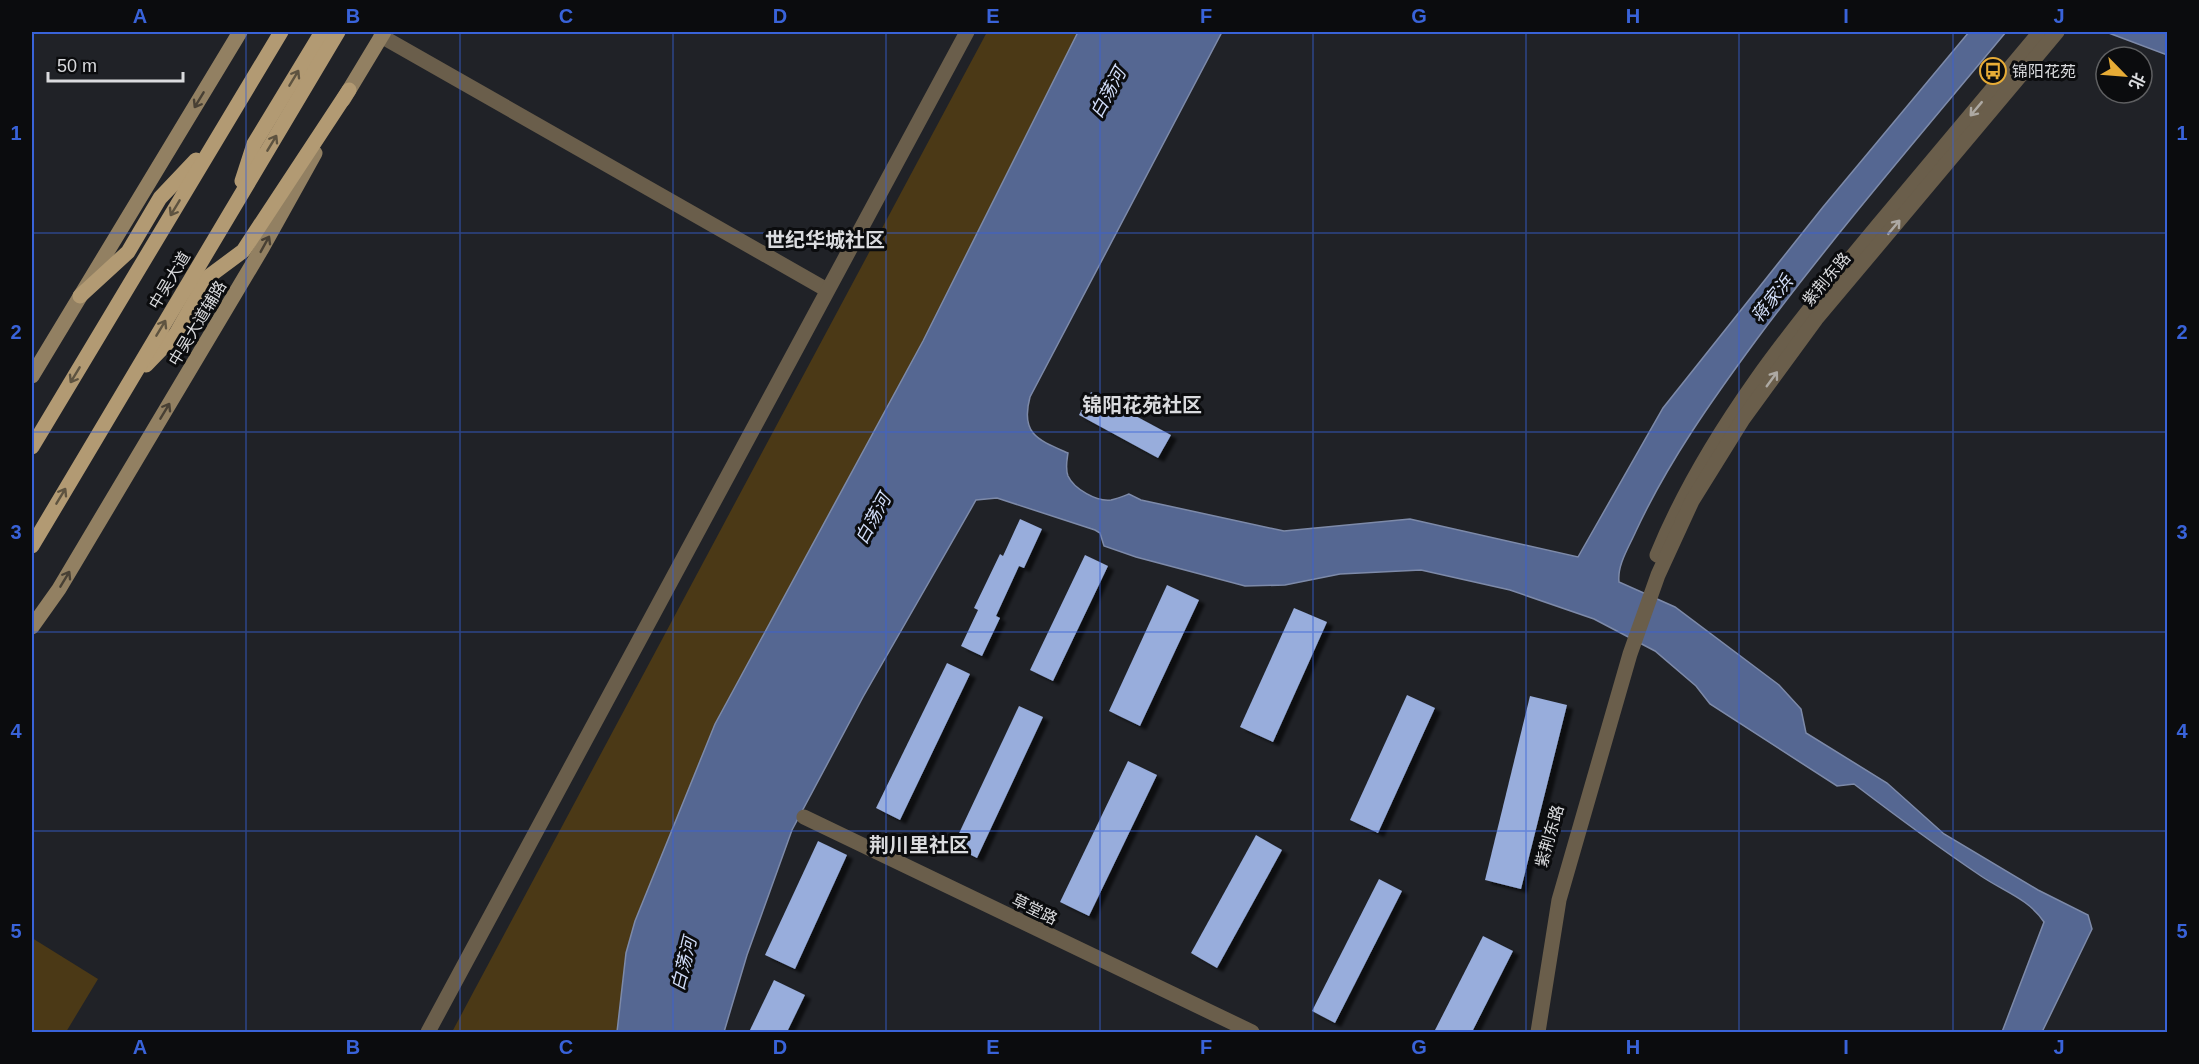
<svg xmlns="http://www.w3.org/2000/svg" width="2199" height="1064" font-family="Helvetica,'Noto Sans SC',sans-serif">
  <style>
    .green { fill: #4b3916 }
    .water { fill: #556792; stroke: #7d8aa9; stroke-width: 1.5 }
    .building { fill: #98addc; filter: url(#shadow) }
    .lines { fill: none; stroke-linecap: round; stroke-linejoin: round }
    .minor { stroke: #6a5e4b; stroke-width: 15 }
    .tertiary { stroke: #6a5e4b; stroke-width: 15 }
    .secondary { stroke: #928062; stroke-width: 15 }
    .primary { stroke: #b29a73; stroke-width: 15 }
    .oneway { stroke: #5e5340 }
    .oneway2 { stroke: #484034 }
    .oneway3 { stroke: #ada9a3 }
    .grid { fill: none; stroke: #3963d9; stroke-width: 1.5; stroke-opacity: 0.55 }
    .labels { text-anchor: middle; stroke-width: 6; stroke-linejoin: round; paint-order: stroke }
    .poi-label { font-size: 16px; fill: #dadbde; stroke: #0b0c0e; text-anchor: start }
    .street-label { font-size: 16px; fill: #dadbde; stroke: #0b0c0e }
    .water-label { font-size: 18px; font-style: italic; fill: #d2defa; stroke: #0b0c0e }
    .quarter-label { font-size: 20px; font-weight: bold; fill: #dadbde; stroke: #0b0c0e }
    .neatline { fill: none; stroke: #3963d9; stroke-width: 2 }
    .grid-label { font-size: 20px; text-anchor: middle; font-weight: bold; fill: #3963d9 }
  </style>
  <defs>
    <filter id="shadow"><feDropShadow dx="6" dy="4" stdDeviation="1.5" flood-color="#0009"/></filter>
  </defs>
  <rect width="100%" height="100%" fill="#202227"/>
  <g class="green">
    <path d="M987,32H1078L923,341L715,724L635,921L626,953L617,1032H452Z"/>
    <path d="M32,938L98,979L66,1032H32Z"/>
  </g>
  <g class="water">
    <path d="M1078,32H1222L1030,397C1020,434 1038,440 1068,453C1067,460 1065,468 1068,476C1074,489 1097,502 1111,500C1117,499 1124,496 1129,494L1141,500L1284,531L1410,519L1578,557L1663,408L1823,207L1969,32H2006C1922,133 1836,233 1757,339C1712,400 1668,462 1636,531C1629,547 1617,565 1619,582L1675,607L1779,685L1801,709L1806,733L1887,783L1944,834L2038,890L2088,915L2092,929L2042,1032H2002L2044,922C2029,899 2003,891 1981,876C1938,847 1896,816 1854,784L1837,786L1710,704L1696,686L1655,651L1594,619L1510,590L1421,570L1340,574L1285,585L1245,586L1136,557L1104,546L1100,533L1095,530L997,498L976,500L863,697L792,830L747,955L724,1032H617L626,953L635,921L715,724L923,341Z"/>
    <path d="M2106,32H2167V55Z"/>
  </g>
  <g class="building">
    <path d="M1091,392L1171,435L1158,458L1079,415Z"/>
    <path d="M1020,519L1042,529L1024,568L1019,566L996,616L1000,618L982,656L961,646L978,610L974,608L1000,554L1003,556Z"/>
    <path d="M1085,555L1108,566L1053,681L1030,670Z"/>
    <path d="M1167,585L1199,600L1140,726L1109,711Z"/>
    <path d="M1294,608L1327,622L1273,742L1240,727Z"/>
    <path d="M947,663L970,674L900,820L876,808Z"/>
    <path d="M1407,695L1435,708L1378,833L1350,820Z"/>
    <path d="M1530,696L1567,705L1521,889L1485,880Z"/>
    <path d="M1019,706L1043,717L977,858L953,846Z"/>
    <path d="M1128,761L1157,775L1089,916L1060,902Z"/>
    <path d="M1256,835L1282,850L1217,968L1191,953Z"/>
    <path d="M818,841L847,855L795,969L765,955Z"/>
    <path d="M1379,879L1402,891L1335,1023L1312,1011Z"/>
    <path d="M1483,936L1513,951L1472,1032H1434Z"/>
    <path d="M774,980L805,995L787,1032H749Z"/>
  </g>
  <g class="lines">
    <g class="minor">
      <path d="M381,36L827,290"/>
      <path d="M804,817L1252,1032"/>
      <path d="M428,1032L967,32"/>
    </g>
    <g class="tertiary">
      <path d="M1657,555C1708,431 1794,326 1879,224C1933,160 1987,96 2040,32"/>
      <path d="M1538,1032L1559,900L1630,654L1658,575L1692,501L1743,419L1816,319L2057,32"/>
    </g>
    <g class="secondary">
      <path d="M343,100L384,32"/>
      <path d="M32,376L240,32"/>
      <path d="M32,627L59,589L261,250L315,153"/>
    </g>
    <g class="primary">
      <path d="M242,181L254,144L322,32"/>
      <path d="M80,296L128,252L160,198L196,160"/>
      <path d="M146,365L176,334L208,277L243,251L349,90"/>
      <path d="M32,447L281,32"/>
      <path d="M32,546L338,32"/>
    </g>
  </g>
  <defs><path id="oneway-shaft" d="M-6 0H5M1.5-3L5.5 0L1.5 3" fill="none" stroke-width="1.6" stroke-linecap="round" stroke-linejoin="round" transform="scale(1.5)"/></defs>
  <g class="oneway">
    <use href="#oneway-shaft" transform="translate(294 78) rotate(-59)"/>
    <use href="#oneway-shaft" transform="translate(272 143) rotate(-59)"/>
    <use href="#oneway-shaft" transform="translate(175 208) rotate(121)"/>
    <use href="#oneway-shaft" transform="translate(161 328) rotate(-59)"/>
    <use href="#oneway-shaft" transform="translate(75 375) rotate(121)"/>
    <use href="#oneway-shaft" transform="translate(61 496) rotate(-59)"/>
  </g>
  <g class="oneway2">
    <use href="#oneway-shaft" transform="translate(199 100) rotate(121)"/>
    <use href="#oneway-shaft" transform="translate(265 244) rotate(-61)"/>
    <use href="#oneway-shaft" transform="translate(165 411) rotate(-59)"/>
    <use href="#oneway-shaft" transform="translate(65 579) rotate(-59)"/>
  </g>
  <g class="oneway3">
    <use href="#oneway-shaft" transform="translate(1976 109) rotate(130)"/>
    <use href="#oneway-shaft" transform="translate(1894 227) rotate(-50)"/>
    <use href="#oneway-shaft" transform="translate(1772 379) rotate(-54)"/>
  </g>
  <path class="grid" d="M246,32V1032M460,32V1032M673,32V1032M886,32V1032M1100,32V1032M1313,32V1032M1526,32V1032M1739,32V1032M1953,32V1032M32,233H2168M32,432H2168M32,632H2168M32,831H2168"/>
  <defs>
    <symbol id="bus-ring" viewBox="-11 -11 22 22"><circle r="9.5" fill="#0b0c0e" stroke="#e7ac36" stroke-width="1.5"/><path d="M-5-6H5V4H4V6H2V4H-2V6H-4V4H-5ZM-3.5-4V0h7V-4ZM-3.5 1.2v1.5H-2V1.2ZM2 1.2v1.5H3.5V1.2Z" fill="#e7ac36"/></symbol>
  </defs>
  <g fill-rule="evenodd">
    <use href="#bus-ring" x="1978" y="56" width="30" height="30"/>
  </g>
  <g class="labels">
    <g class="poi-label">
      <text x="2012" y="77">锦阳花苑</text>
    </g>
    <g class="street-label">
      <text transform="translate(1826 279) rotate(-50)" y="6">紫荆东路</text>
      <text transform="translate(169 280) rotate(-59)" y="6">中吴大道</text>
      <text transform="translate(197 323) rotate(-59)" y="6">中吴大道辅路</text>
      <text transform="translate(1549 836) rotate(-74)" y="6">紫荆东路</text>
      <text transform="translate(1035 909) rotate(26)" y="6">草堂路</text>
    </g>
    <g class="water-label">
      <text transform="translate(1108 93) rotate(-61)" y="6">白荡河</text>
      <text transform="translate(1772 299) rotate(-51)" y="6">蒋家浜</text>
      <text transform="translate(873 519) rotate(-61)" y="6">白荡河</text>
      <text transform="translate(684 964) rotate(-76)" y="6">白荡河</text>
    </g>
    <g class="quarter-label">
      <text x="825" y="247">世纪华城社区</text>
      <text x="1142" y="412">锦阳花苑社区</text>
      <text x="919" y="852">荆川里社区</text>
    </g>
  </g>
  <rect width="2199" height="1064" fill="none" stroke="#0b0c0e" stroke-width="66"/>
  <g transform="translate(2124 75) rotate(115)"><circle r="28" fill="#0b0c0e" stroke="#5e5f61" stroke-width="1.5"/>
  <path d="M0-4.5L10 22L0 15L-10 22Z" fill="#e7ac36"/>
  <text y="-9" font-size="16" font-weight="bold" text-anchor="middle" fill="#dadbde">北</text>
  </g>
  <path d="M48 72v9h135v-9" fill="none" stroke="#dadbde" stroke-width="3"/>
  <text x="57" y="72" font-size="18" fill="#dadbde" stroke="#0b0c0e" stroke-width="4.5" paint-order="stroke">50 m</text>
  <rect x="33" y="33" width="2133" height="998" class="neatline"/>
  <g class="grid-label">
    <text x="140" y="23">A</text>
    <text x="353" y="23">B</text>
    <text x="566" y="23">C</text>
    <text x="780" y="23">D</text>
    <text x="993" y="23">E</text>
    <text x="1206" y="23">F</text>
    <text x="1419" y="23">G</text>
    <text x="1633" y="23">H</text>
    <text x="1846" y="23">I</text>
    <text x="2059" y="23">J</text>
    <text x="16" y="140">1</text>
    <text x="2182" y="140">1</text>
    <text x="16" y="339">2</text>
    <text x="2182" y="339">2</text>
    <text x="16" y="539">3</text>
    <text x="2182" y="539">3</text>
    <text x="16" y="738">4</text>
    <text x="2182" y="738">4</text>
    <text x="16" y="938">5</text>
    <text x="2182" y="938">5</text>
    <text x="140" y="1054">A</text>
    <text x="353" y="1054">B</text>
    <text x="566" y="1054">C</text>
    <text x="780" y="1054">D</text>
    <text x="993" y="1054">E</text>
    <text x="1206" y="1054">F</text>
    <text x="1419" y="1054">G</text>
    <text x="1633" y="1054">H</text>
    <text x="1846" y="1054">I</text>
    <text x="2059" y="1054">J</text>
  </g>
</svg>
